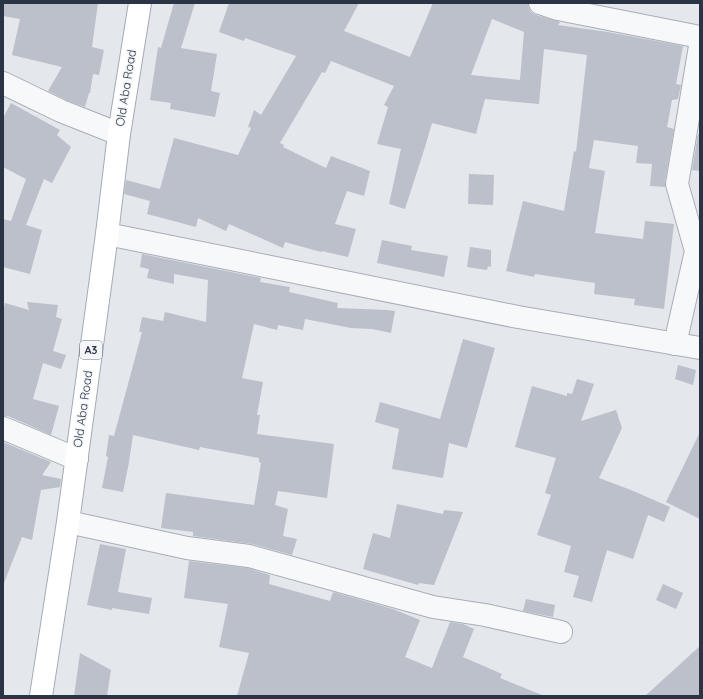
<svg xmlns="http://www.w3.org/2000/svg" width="703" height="699" font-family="Quicksand,sans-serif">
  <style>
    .building { fill: #bbc0ca; fill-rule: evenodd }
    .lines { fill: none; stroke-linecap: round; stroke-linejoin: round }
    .minor-casing { stroke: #a9aeb7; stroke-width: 24 }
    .major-casing { stroke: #a3abb8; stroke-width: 24 }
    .minor { stroke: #f7f8fa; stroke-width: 22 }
    .major { stroke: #fff; stroke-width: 22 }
    .labels { text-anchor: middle; stroke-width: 3; stroke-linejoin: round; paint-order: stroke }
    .shield { fill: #f4f6f9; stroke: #676e7b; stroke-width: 1 }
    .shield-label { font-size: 11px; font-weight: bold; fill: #2b3445 }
    .street-label { font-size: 12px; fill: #2b3445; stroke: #f4f6f9 }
  </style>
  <rect width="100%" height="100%" fill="#e4e7ec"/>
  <g class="building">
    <path d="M3,3H98L92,47L104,50L99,75L93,74L90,93H89L85,107L66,100L48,91L62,67L12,55L20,19L3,16Z"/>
    <path d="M174,3H195L181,48L217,54L211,91L220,93L215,117L170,109L171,103L150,100L158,47L161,48Z"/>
    <path d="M229,3H359L344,31L410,57L433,3H528V6L531,12L536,15L560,22L558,25L608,32L683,46L676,84L681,85L678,99L672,100L667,127L674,129L665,182V187L650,186L652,164L636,163L638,146L594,140L589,168L605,171L595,233L643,239L645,221L674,224L664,309L634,305L635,299L594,294L595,283L535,274L534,277L506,271L523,201L564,211L574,151L576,152L587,55L544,49L539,104L485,99L476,134L432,123L425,147L405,209L389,204L401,149L377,144L388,107L384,105L394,86L331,61L325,73L322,72L280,143L284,145L283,147L326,168L331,156L370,171L364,196L347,191L335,224L356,229L348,257L322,251L321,252L285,242L283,248L229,224L226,231L198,218L196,227L147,214L150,201L124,194L126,180L160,189L174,138L238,155L251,128L248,127L254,110L261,115L296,56L245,38L244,41L219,32ZM492,19L524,32L520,80L471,75Z"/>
    <path d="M11,103L60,130L57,135L71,147L52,183L44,179L26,225L42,230L30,274L3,267V219L11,221L26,179L3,167V118Z"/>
    <path d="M698,134L700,135V171L692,170Z"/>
    <path d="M469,174L494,175L493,205L468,204Z"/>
    <path d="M382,240L412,246L411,250L448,256L444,277L377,263Z"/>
    <path d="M470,247L491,250V267L488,266L487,270L467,267Z"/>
    <path d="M142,254L261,278L260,282L290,287L289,292L338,303L337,308L387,310L395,311L391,333L372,329L351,328L305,319L303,330L278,325L277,330L254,324L242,378L263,382L257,415H260L257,434L334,444L327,498L278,491L275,505L288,509L283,536L297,539L292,555L252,544L193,536V532L161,528L166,493L254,505L261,463L259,462V458L200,447L199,450L133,435L129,462L123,492L102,488L108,457L106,456L109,435L114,436L142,332H139L142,317L163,321L165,312L206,322L208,280L174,274V284L147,278L149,269L140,267Z"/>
    <path d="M27,302L58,305L56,317L62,319L53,351L66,355L61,369L43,363L33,399L59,406L51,435L8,416H3V312L5,303L29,310Z"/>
    <path d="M463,339L495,348L467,448L449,443L443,478L392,469L399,429L375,422L380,402L440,419Z"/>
    <path d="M678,365L696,370L693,385L675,379Z"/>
    <path d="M577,379L594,384L581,421L616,410L622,428L599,478L631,490L670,507L664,522L648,515L633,559L607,550L592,602L573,597L579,576L564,572L571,546L537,535L551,495L545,493L556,458L515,447L532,386L567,396V393L572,394Z"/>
    <path d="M700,432V519L666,502Z"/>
    <path d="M3,442L51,462L42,475L61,479L60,487L41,490L32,540L22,537L4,583H3Z"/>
    <path d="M397,504L443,514L444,510L463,512L434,585L419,583L418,585L363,569L373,533L390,538Z"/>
    <path d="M100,544L126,549L118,592L152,598L149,614L112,608V610L87,605Z"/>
    <path d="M189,561L247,568L270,575L269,584L330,601L333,592L393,609L420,620L405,657L432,668L450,622L463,624L474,629L463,657L502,674L500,678L542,695V696H237L249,653L219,647L228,604L184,598Z"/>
    <path d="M663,584L683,593L676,609L656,600Z"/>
    <path d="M526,599L555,605L553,617L523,611Z"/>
    <path d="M700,646V696H645Z"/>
    <path d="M80,653L111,670L107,696H74Z"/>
  </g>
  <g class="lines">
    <defs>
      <g id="minor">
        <path d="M540,3L558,9L700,37"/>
        <path d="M3,83L61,111L119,134"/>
        <path d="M107,234L518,317L700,348"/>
        <path d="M675,344L696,251L677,184L700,46"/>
        <path d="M3,428L77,459"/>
        <path d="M68,522L187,548L249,556L433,607L485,615L561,632"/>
      </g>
      <path id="major" d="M41,696L68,522L107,234L119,134L140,3"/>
    </defs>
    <use href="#minor" class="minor-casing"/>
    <use href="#major" class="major-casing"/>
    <use href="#minor" class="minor"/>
    <use href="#major" class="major"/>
  </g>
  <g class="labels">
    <rect class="shield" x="80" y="341" width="22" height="18" rx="3"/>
    <g class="shield-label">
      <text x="91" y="354">A3</text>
    </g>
    <g class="street-label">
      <text transform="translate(126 88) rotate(-81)" y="4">Old Aba Road</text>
      <text transform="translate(83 409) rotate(-82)" y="4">Old Aba Road</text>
    </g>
  </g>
  <rect width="703" height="699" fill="none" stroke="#2b3445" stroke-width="8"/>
</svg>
